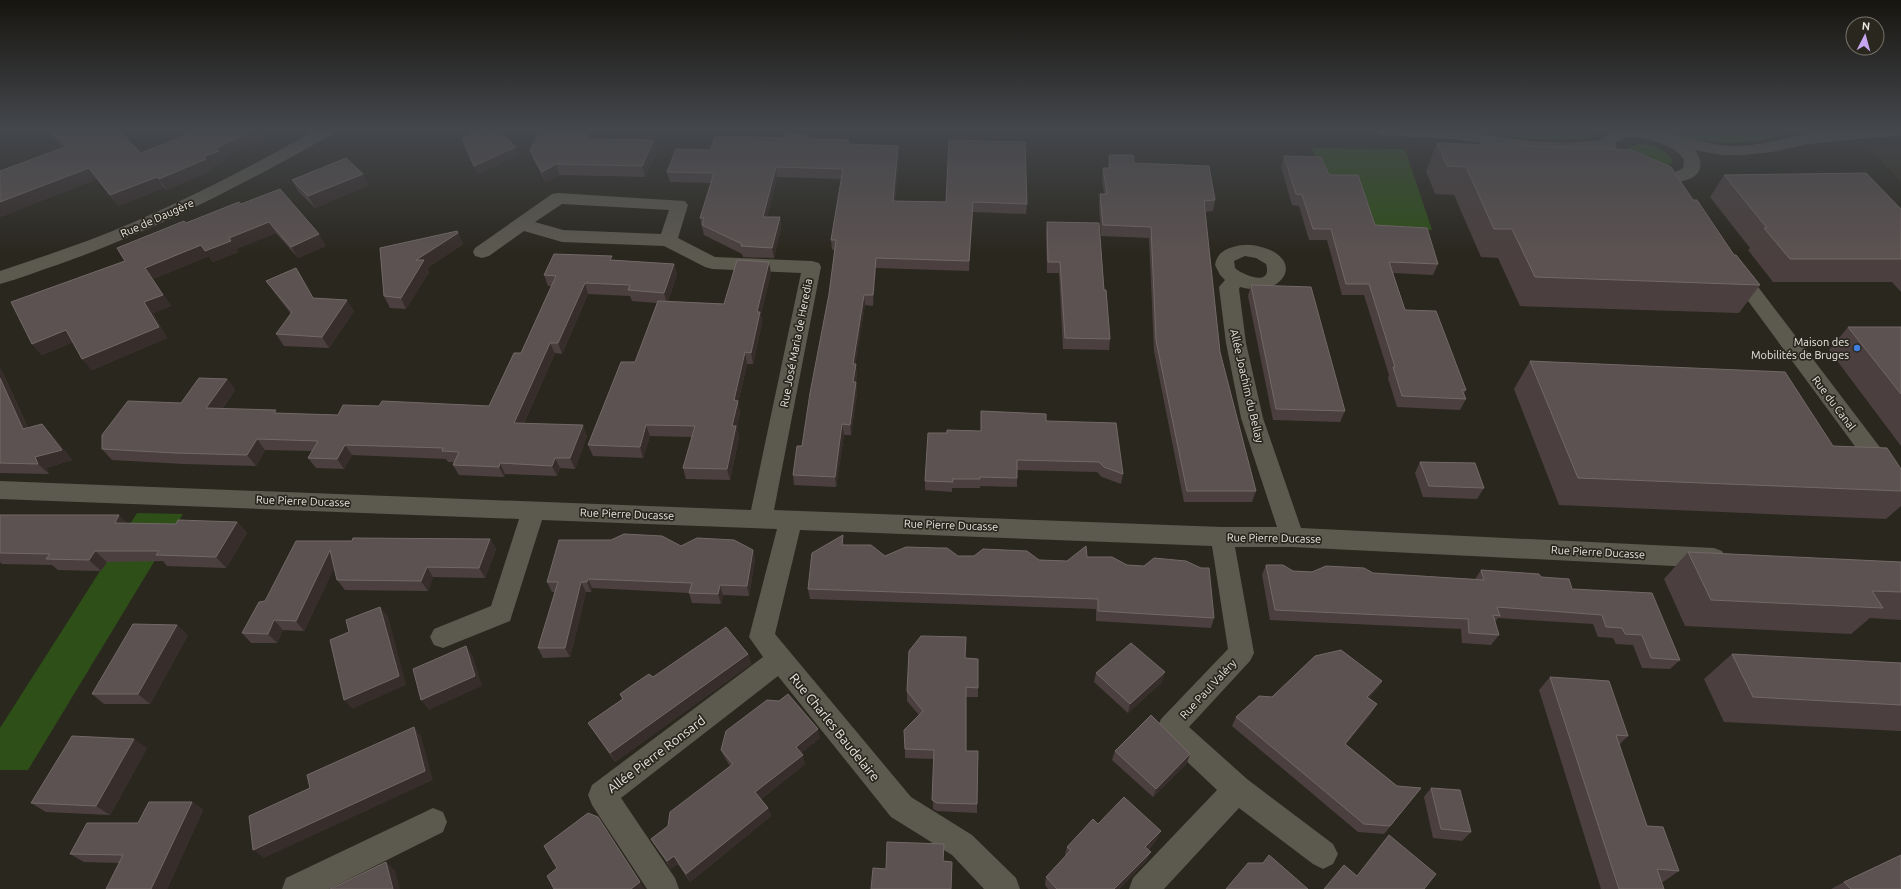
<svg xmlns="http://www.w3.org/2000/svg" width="1901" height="889" font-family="Ubuntu,sans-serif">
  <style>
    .built { fill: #353122 }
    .green { fill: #2e4f18 }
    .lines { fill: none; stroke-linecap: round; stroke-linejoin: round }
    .minor { fill: #5c594f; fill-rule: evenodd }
    .wall { fill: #4b403f }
    .shaded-wall { fill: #372e2b }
    .building { fill: #5c5251; stroke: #726967 }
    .shop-dot { fill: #3f7fe0; stroke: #2a271e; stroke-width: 1.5 }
    .labels { text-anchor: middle; stroke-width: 3.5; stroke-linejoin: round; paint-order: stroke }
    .street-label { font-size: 11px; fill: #e9e7e1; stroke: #2a271e }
    .poi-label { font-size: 11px; fill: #e9e7e1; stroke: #2a271e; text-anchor: end }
    .near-street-label { font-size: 13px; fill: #e9e7e1; stroke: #2a271e }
  </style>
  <rect width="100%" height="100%" fill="#2a271e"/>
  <path class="built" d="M1868,148L1901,151V182Z"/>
  <g class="green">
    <path d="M1471,130H1606L1587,139L1554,140L1518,138Z"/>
    <path d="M1652,130H1829L1776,136L1756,142L1724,143L1690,139Z"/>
    <path d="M1639,144C1651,145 1665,148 1672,159V163L1663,168L1627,153L1629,147Z"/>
    <path d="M1312,148L1405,149L1432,230L1339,226Z"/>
    <path d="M137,513L183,514L28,770H0V728Z"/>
  </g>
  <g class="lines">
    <g class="minor">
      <path d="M316,130H336L334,133C245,184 154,231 57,265C38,271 19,279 0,284V271C45,256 90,241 134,222C197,195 257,163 316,130Z"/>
      <path d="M1375,130H1458L1528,141L1570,143L1601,140C1621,116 1693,141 1720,145C1750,149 1779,139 1807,134C1838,129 1870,130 1901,130V135L1808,144L1772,152L1743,155H1722L1695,150C1727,197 1612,190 1599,150L1570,153L1528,151L1454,139L1383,135L1377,133ZM1632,137C1649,139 1675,144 1684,160L1683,168C1666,181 1629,167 1617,152L1616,143L1624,138Z"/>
      <path d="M558,193L685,201L688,205L678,238L715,257L812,261L819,263L821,267L774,510L1222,527H1277L1241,418L1226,343L1219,287L1225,280L1220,275L1215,265C1217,254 1223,250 1233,247C1243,244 1251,244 1261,247C1305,258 1286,299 1240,287L1239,289L1246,343L1263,418L1301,528L1714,548L1722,551L1726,558L1722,565L1714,568L1292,547H1235L1254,653L1250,661L1189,727L1247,779L1333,844L1338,854L1333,864L1323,869L1313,864L1239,808L1164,889H1129L1133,878L1217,790L1161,737L1157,728L1161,719L1228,649L1212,546L800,530L775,634L911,797L972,835L1016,878L1020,889H984L952,855L891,817L778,676L621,798L675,878L679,889H647L592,805L588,795L592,785L763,657L749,637L777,529L542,520L510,621L443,648L434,645L430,637L434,629L491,606L519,519L0,499V481L751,510L801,273L712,269L705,267L664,246L562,242L524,231L489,256L482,258L475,256L473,252L475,248L552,194ZM562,204L669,210L661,234L563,230L535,222ZM1245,256L1256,258L1266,264C1273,287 1244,276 1235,268L1234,261Z"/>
      <path d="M1736,265L1743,267L1901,475V501L1893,498L1729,275L1727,271L1729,267Z"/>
      <path d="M433,808L443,812L447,822L443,832L329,889H282L286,878Z"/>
    </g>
  </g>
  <g class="wall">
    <path d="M45,130H118L141,153L266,139L228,155L229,157L224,159L225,162L211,168L212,170L167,190L164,188L118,206L97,179L0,217V171L65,148Z"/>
    <path d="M591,139L654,140L657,151L645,177L559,175L546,183L534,161L530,150Z"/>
    <path d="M809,139L849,140V144L899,156L895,201L946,202L949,140L1027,204L1026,214L973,212L969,271L876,268L873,306L865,305L855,364L857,375L856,382L857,393L851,435H844L836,487L794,485L793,475L802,446L829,294L835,250H832L831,240L841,179L777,177L767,217H780L781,228L774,258L743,257L742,254L704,235L700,218L711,183L670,182L667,172L710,150Z"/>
    <path d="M1437,143L1693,200L1734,255L1760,285L1739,313L1520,306L1498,258L1481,257L1454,195L1435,194L1426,171Z"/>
    <path d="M1109,155L1134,163L1215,200L1213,211L1205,212L1220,352L1256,491L1252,502H1184L1154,351L1149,238L1101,236L1099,205L1100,194H1104L1102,179L1103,168H1108Z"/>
    <path d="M1284,156L1329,175L1375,225L1438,264L1433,275L1393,273L1405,310L1466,390L1464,394L1466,399L1460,410L1397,407L1388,378L1389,375L1364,295H1342L1327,240H1309L1299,206L1292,205L1281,167Z"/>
    <path d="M1724,175L1901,209V292L1892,282H1773L1748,250L1750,248L1710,197Z"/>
    <path d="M292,180L369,185L315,208L298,191Z"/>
    <path d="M241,204L326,246L298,258L276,233L236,249L238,252L213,262L209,256L153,279L171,306L153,313L167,338L92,370L82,359L73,342L42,355L32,344L125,261L186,223Z"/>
    <path d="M1047,222L1104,290L1110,339L1109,350L1063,349L1059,273H1047L1046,233Z"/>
    <path d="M457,231L463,244L427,268L429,272L406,309L390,308L384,296Z"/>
    <path d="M613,260L674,264L677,275L668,301L724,304L771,273L761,314L762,323L753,364H747L738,403L740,412L737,428L739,437L730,480L686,479L683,468L692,437L650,436L643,458L593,456L588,445L635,362L657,303L632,301L630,296L588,294L562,354L555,353L524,423L587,436L575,469L560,468L557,476L505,474L504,477L459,475L453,465L454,462H448L446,459L352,455L344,469L316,468L308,458L312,451L265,450L256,466L184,464L112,460L102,449L181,403L227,379L235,390L222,409L278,413L338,415L379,406H489L521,353L552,286H548L544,275Z"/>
    <path d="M296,268L313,298L354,311L329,348L284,346L276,334L291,314L274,292L266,281Z"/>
    <path d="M1251,285L1345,411L1340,422L1273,420L1248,296Z"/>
    <path d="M1848,327H1901V446L1829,350Z"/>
    <path d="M1530,361L1833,446L1901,469V506L1886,519L1559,505L1514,389Z"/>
    <path d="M0,369L2,371L28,428L42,424L52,435L72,460L46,468L49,474L0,473Z"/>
    <path d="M1046,421L1123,474L1121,484L1102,477L1097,472L1017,470V487L980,486V488H952V492L925,490V481L947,433L981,431Z"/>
    <path d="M1420,462L1484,488L1477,499L1423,497L1415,473Z"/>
    <path d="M0,515L127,523L176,524L237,522L247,533L226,568L167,566L163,561L107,562L101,571L58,570L52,565L2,564L0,562Z"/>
    <path d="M490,539L496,549L485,578L433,577L428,591L345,590L337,580L334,568L304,631L283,630L277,643H251L242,633L265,601L352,541Z"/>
    <path d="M844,545L885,556H958L1067,561L1087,557L1214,618L1211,628L1096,621V609L810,599L808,589Z"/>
    <path d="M681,546L753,550L755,560L749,596L723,595L721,604L692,603L689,593L592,588L591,592H586L570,657L543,658L538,648L555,592H552L547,582Z"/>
    <path d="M1688,552L1901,562V620L1870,618L1851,634L1685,626L1664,579Z"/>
    <path d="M1266,565L1293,571L1373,573L1475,579L1481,570L1541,577L1572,589L1680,660L1670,669L1642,668L1633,645L1616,644L1613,638L1598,637L1593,624L1498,618L1495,622L1499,635L1491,645L1462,643L1461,629L1270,620L1262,575Z"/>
    <path d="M188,635L150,704H104L92,694Z"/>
    <path d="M748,654L751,664L615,762L594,732L588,723L622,699L620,694L653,677Z"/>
    <path d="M1732,654L1901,663V731L1724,722L1704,679Z"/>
    <path d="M965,658L978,688V697H966V751L977,804V813L937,811L933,809L934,759L905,758V749L919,715L907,701V691Z"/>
    <path d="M1096,673L1162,682L1128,713L1094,682Z"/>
    <path d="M1550,677L1628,736L1619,745L1647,826L1679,871L1663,882H1661L1664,889H1601L1539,690Z"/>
    <path d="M1382,681L1376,690L1369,698L1377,704L1371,714L1346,744L1397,786L1421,788L1384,834L1358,832L1232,726L1236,717L1272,697Z"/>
    <path d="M820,738L801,753L805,764L761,799L768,808L771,816L690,882L678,864L671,869L656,847L651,839L668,826L730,766L725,758L721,750Z"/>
    <path d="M147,748L110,815L46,812L31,803Z"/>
    <path d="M1115,751L1187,763L1153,797L1112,760Z"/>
    <path d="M1431,788L1471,832L1462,841L1433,838L1424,797Z"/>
    <path d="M192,802L203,810L167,889H106L119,863L84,862L70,854L138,823Z"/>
    <path d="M1098,824L1157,839L1148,850L1147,860L1119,889H1048L1045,885L1046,877L1066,856L1065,855L1067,847Z"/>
    <path d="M1844,882L1901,889H1831Z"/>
  </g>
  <g class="shaded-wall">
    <path d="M256,130H261L266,139L228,155L229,157L224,159L225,162L211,168L212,170L167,190L159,179L203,157L221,145Z"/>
    <path d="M589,134L592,145L587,139Z"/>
    <path d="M654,140L657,151L645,177L642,166Z"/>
    <path d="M898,146L899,156L894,211L893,201Z"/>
    <path d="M516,147L519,156L477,175L474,166Z"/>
    <path d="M556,164L559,175L546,183L542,172Z"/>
    <path d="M776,167L777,177L765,227L763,217Z"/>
    <path d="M89,168L97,179L0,217V202Z"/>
    <path d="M363,174L369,185L315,208L308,196Z"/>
    <path d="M157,177L164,188L118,206L110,195Z"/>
    <path d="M973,202V212L969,271V261Z"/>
    <path d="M780,217L781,228L774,258L772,248Z"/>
    <path d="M269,222L276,233L236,249L238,252L213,262L209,256L153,279L171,306L153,313L167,338L92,370L82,359L144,302L145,268L201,245L229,238Z"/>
    <path d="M458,233L463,244L427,268L429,272L406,309L401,298L416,260Z"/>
    <path d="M319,234L326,246L298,258L291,247Z"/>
    <path d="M876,258V268L873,306V295Z"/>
    <path d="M769,262L771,273L761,314L762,323L753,364L751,353L757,312Z"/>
    <path d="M674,264L677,275L667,304L664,293Z"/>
    <path d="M585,283L588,294L562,354L558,343Z"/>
    <path d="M864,295L865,305L854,375L853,364Z"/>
    <path d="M347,300L354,311L329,348L322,337Z"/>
    <path d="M66,330L75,341L42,355L32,344Z"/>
    <path d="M550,343L555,353L519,434L514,423Z"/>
    <path d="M745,352L747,364L738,403L740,412L737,428L739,437L730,480L727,469L734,400Z"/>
    <path d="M856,364L857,375L854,393L853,382Z"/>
    <path d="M0,369L2,371L33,440L23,429L0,378Z"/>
    <path d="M227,379L235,390L214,419L206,408Z"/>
    <path d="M856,382L857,393L851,435L850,425Z"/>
    <path d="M42,424L52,435L72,460L46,468L49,474L38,464L35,457Z"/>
    <path d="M842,424L844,435L836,487L835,477Z"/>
    <path d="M583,425L587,436L575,469L570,458Z"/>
    <path d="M646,425L650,436L643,458L640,447Z"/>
    <path d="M257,439L265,450L256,466L247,455Z"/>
    <path d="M345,445L352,455L344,469L337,459Z"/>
    <path d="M555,458L560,468L557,476L552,466Z"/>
    <path d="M500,463L505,474L504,477L499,467Z"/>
    <path d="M119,515L130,526L115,523Z"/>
    <path d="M237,522L247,533L226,568L216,557Z"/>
    <path d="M843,535L844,546L842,545Z"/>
    <path d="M490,539L496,549L485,578L479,568Z"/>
    <path d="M330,550L338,560L304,631L296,621Z"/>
    <path d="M753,550L755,560L749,596L747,586Z"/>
    <path d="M95,551L107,562L101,571L89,560Z"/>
    <path d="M427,567L433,577L428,591L421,581Z"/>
    <path d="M588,579L592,588L591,592L587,582Z"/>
    <path d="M581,582L586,592L570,657L565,648Z"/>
    <path d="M720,585L723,595L721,604L718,594Z"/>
    <path d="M380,607L388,616L406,685L352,709L344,700Z"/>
    <path d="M274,620L283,630L277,643L268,634Z"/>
    <path d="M177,625L188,635L150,704L138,694Z"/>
    <path d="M466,646L473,656L482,686L429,710L421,700Z"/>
    <path d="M748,654L751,664L615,762L610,753Z"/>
    <path d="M1165,672L1162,682L1128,713L1130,704Z"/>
    <path d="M1382,681L1376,690L1361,706L1367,697Z"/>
    <path d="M1377,704L1371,714L1340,752L1345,744Z"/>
    <path d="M414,727L421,736L433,780L264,858L253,850Z"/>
    <path d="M818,729L820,738L798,756L796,747Z"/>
    <path d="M134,739L147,748L110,815L96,806Z"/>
    <path d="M1190,754L1187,763L1153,797L1156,789Z"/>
    <path d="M803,755L805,764L758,801L755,792Z"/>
    <path d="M192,802L203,810L167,889H151Z"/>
    <path d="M768,808L771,816L690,882L686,874Z"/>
    <path d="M1161,831L1157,839L1142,855L1145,847Z"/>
    <path d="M1151,852L1147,860L1119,889H1114Z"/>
    <path d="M674,856L678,864L671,869L667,861Z"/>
    <path d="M386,862L395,870L400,889H393Z"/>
    <path d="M640,882L645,889H631Z"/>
  </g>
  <g class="building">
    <path d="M49,130H118L141,153L198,130H256L221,145L222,146L216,148L219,151L203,157L206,159L159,179L157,177L110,195L89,168L0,202V171L68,146Z"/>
    <path d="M478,131L499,132L516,147L474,166L462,138Z"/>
    <path d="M539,133L589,134L587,139L654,140L642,166L556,164L542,172L530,150Z"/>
    <path d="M784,134L809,135L808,139L849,140L848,144L898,146L893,201L946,202L949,140L1025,142L1027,204L973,202L969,261L876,258L873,295H864L853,364H856L853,382H856L850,425L842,424L835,477L793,475L797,446H802L810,393L829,294L836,240H831L843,169L776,167L763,217H780L772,248L741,246L742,244L702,225L704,218H700L714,173L667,172L676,149L710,150L716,136L783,138Z"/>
    <path d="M1437,143L1631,150L1671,167L1693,200H1697L1734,255H1736L1760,285L1535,277L1512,229H1494L1466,167L1447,166Z"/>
    <path d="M1109,155H1133L1134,163L1209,166L1215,200L1204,201L1220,352L1256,491H1187L1156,340L1151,227L1103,225L1100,194H1107L1103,168H1110Z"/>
    <path d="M1284,156L1321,157L1329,175H1358L1375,225L1427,228L1438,264L1389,262L1405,310L1436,311L1466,390H1462L1466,399L1402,396L1393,367H1395L1369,284H1346L1331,229H1313L1302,195L1296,194Z"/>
    <path d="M346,158L363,174L308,196L292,180Z"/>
    <path d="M1866,173L1901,209V259H1790L1764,228H1767L1724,175Z"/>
    <path d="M280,189L319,234L291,247L269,222L229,238L231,241L205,251L201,245L145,268L163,295L144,302L159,327L82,359L66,330L32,344L11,302L125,261L117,248L184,221L186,223L239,202L241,204Z"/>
    <path d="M1047,222L1099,223L1104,290H1106L1110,339L1065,338L1060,262H1048Z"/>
    <path d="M457,231L458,233L416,260H424L401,298L384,296L380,248Z"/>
    <path d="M554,254L612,256L610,260L674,264L664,293L628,290L630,285L585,283L558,343H550L514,423L583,425L570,458H555L552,466L500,463L499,467L453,465L459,452L442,451L443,448L345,445L337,459L308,458L318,441L257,439L247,455L175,453L102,449V435L128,401L181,403L199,378L227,379L206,408L276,410L274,413L338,415L343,405L379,406L382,401L489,406L514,353H521L556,276L544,275Z"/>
    <path d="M737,260L769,262L757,312H760L751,353L745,352L734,400L738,401L732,426H736L727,469L683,468L695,426L646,425L640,447L588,445L621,362H635L658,301L724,304Z"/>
    <path d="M296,268L313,298L347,300L322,337L276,334L292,312L266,281Z"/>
    <path d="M1251,285L1311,287L1345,411L1276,409Z"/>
    <path d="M1848,327H1901V394Z"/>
    <path d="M1530,361L1785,372L1833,446L1887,448L1901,469V491L1578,478Z"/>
    <path d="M0,378L23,429L42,424L62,450L35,457L38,464L0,463Z"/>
    <path d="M981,411L1046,414V421L1116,423L1123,474L1104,467L1099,462L1017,460V478L980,477V479H952L953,482L925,481L928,433H947V430L981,431Z"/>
    <path d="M1420,462L1475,463L1484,488L1429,486Z"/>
    <path d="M0,515H119L115,523L176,524L178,520L237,522L216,557L156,555L159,551H95L89,560L46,559L50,554L0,553Z"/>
    <path d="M624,534L662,536L681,546L697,538L734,540L753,550L747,586L720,585L718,594L689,593L692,583L588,579L587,582H581L565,648H538L558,582H547L559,540H611Z"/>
    <path d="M843,535L842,545H871L885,556L906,547L940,548H947L958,556H974L983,549L1027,551L1039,560L1067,561L1086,546L1087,557H1112L1127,565L1144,566L1154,558L1186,561L1201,568H1209L1214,618L1098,611V599L808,589L812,553Z"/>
    <path d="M353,538L490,539L479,568L427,567L421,581L337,580L330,550L296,621L274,620L268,634L242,633L259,602L265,601L296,541H352Z"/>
    <path d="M1688,552L1901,562V592L1872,591L1883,608L1711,600Z"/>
    <path d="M1266,565H1283L1293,571L1312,572L1326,566L1364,568L1373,573L1484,580L1481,570L1539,574L1541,577L1569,579L1572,589L1652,593L1680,660L1651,658L1642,635L1625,634L1622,628L1606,627L1602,615L1497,607L1500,616L1493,615L1499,635L1469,633L1468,619L1275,610Z"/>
    <path d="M380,607L399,676L344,700L330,640L349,632L346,620Z"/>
    <path d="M133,624L177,625L138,694H92Z"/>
    <path d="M726,627L748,654L610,753L588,723L623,699L620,694L634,684L649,674L653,677Z"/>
    <path d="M921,636L966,637L965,658L978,659V688L966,687V751H978L977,804L937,803L932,800L934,750L905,749L904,730L923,711L907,691L909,651Z"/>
    <path d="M1131,643L1165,672L1130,704L1096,673Z"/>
    <path d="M466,646L475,676L421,700L413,669Z"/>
    <path d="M1341,650L1382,681L1367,697L1377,704L1345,744L1397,786L1421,788L1390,826L1364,824L1236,717L1259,696L1272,697L1315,656Z"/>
    <path d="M1732,654L1901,663V705L1753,697Z"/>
    <path d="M1550,677L1609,681L1628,736L1616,735L1647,826L1663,827L1679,871L1657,869L1664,889H1619Z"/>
    <path d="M788,694L818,729L796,747L803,755L755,792L768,808L686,874L674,856L667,861L651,839L668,826L670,812L733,764L721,750L726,731L767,700L779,701Z"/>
    <path d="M1151,715L1190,754L1156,789L1115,751Z"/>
    <path d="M414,727L425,771L253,850L249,816L310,788L307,775Z"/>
    <path d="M72,736L134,739L96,806L31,803Z"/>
    <path d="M1431,788L1460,790L1471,832L1441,829Z"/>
    <path d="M1124,797L1161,831L1145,847L1151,852L1114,889H1057L1046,877L1071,850L1067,847L1093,819L1098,824Z"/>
    <path d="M149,802H192L151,889H106L123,855L70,854L87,823H138Z"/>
    <path d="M588,813L598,817L640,882L631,889H554L547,876L557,868L544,846Z"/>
    <path d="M1389,835L1436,874L1424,889H1324L1344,865L1357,876Z"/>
    <path d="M887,842L944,844L943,861L952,862L951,889H871L873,868L886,869Z"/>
    <path d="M1269,855L1308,889H1226L1248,863H1263Z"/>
    <path d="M1901,855V889H1851L1844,882Z"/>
    <path d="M386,862L393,889H330Z"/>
  </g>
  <linearGradient id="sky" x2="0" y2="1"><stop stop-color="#171510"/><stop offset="0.51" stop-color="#44474c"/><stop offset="1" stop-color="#44474c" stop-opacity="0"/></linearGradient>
  <rect width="1901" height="254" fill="url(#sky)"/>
  <circle class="shop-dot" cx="1857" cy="348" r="4"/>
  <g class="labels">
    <g class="street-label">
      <text transform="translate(157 218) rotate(-24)" y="4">Rue de Daugère</text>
      <text transform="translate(796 343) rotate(-79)" y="4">Rue José Maria de Heredia</text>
      <text transform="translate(1247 386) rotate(77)" y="4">Allée Joachim du Bellay</text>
      <text transform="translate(1834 403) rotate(53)" y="4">Rue du Canal</text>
      <text transform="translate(303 501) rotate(2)" y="4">Rue Pierre Ducasse</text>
      <text transform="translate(627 514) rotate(2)" y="4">Rue Pierre Ducasse</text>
      <text transform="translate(951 525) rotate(2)" y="4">Rue Pierre Ducasse</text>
      <text transform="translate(1274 538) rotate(1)" y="4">Rue Pierre Ducasse</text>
      <text transform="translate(1598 552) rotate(3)" y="4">Rue Pierre Ducasse</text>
      <text transform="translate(1208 689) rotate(-47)" y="4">Rue Paul Valéry</text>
    </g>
    <g class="poi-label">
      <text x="1849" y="346">Maison des<tspan x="1849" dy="13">Mobilités de Bruges</tspan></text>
    </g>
    <g class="near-street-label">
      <text transform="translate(835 727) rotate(51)" y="5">Rue Charles Baudelaire</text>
      <text transform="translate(656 754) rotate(-37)" y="5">Allée Pierre Ronsard</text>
    </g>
  </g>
  <g transform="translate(1865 36) rotate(6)"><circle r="19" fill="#2a271e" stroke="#76746c"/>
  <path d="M0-3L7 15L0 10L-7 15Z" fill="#c6a6f0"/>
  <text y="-6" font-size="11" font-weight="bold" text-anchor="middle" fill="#e9e7e1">N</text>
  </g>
</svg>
